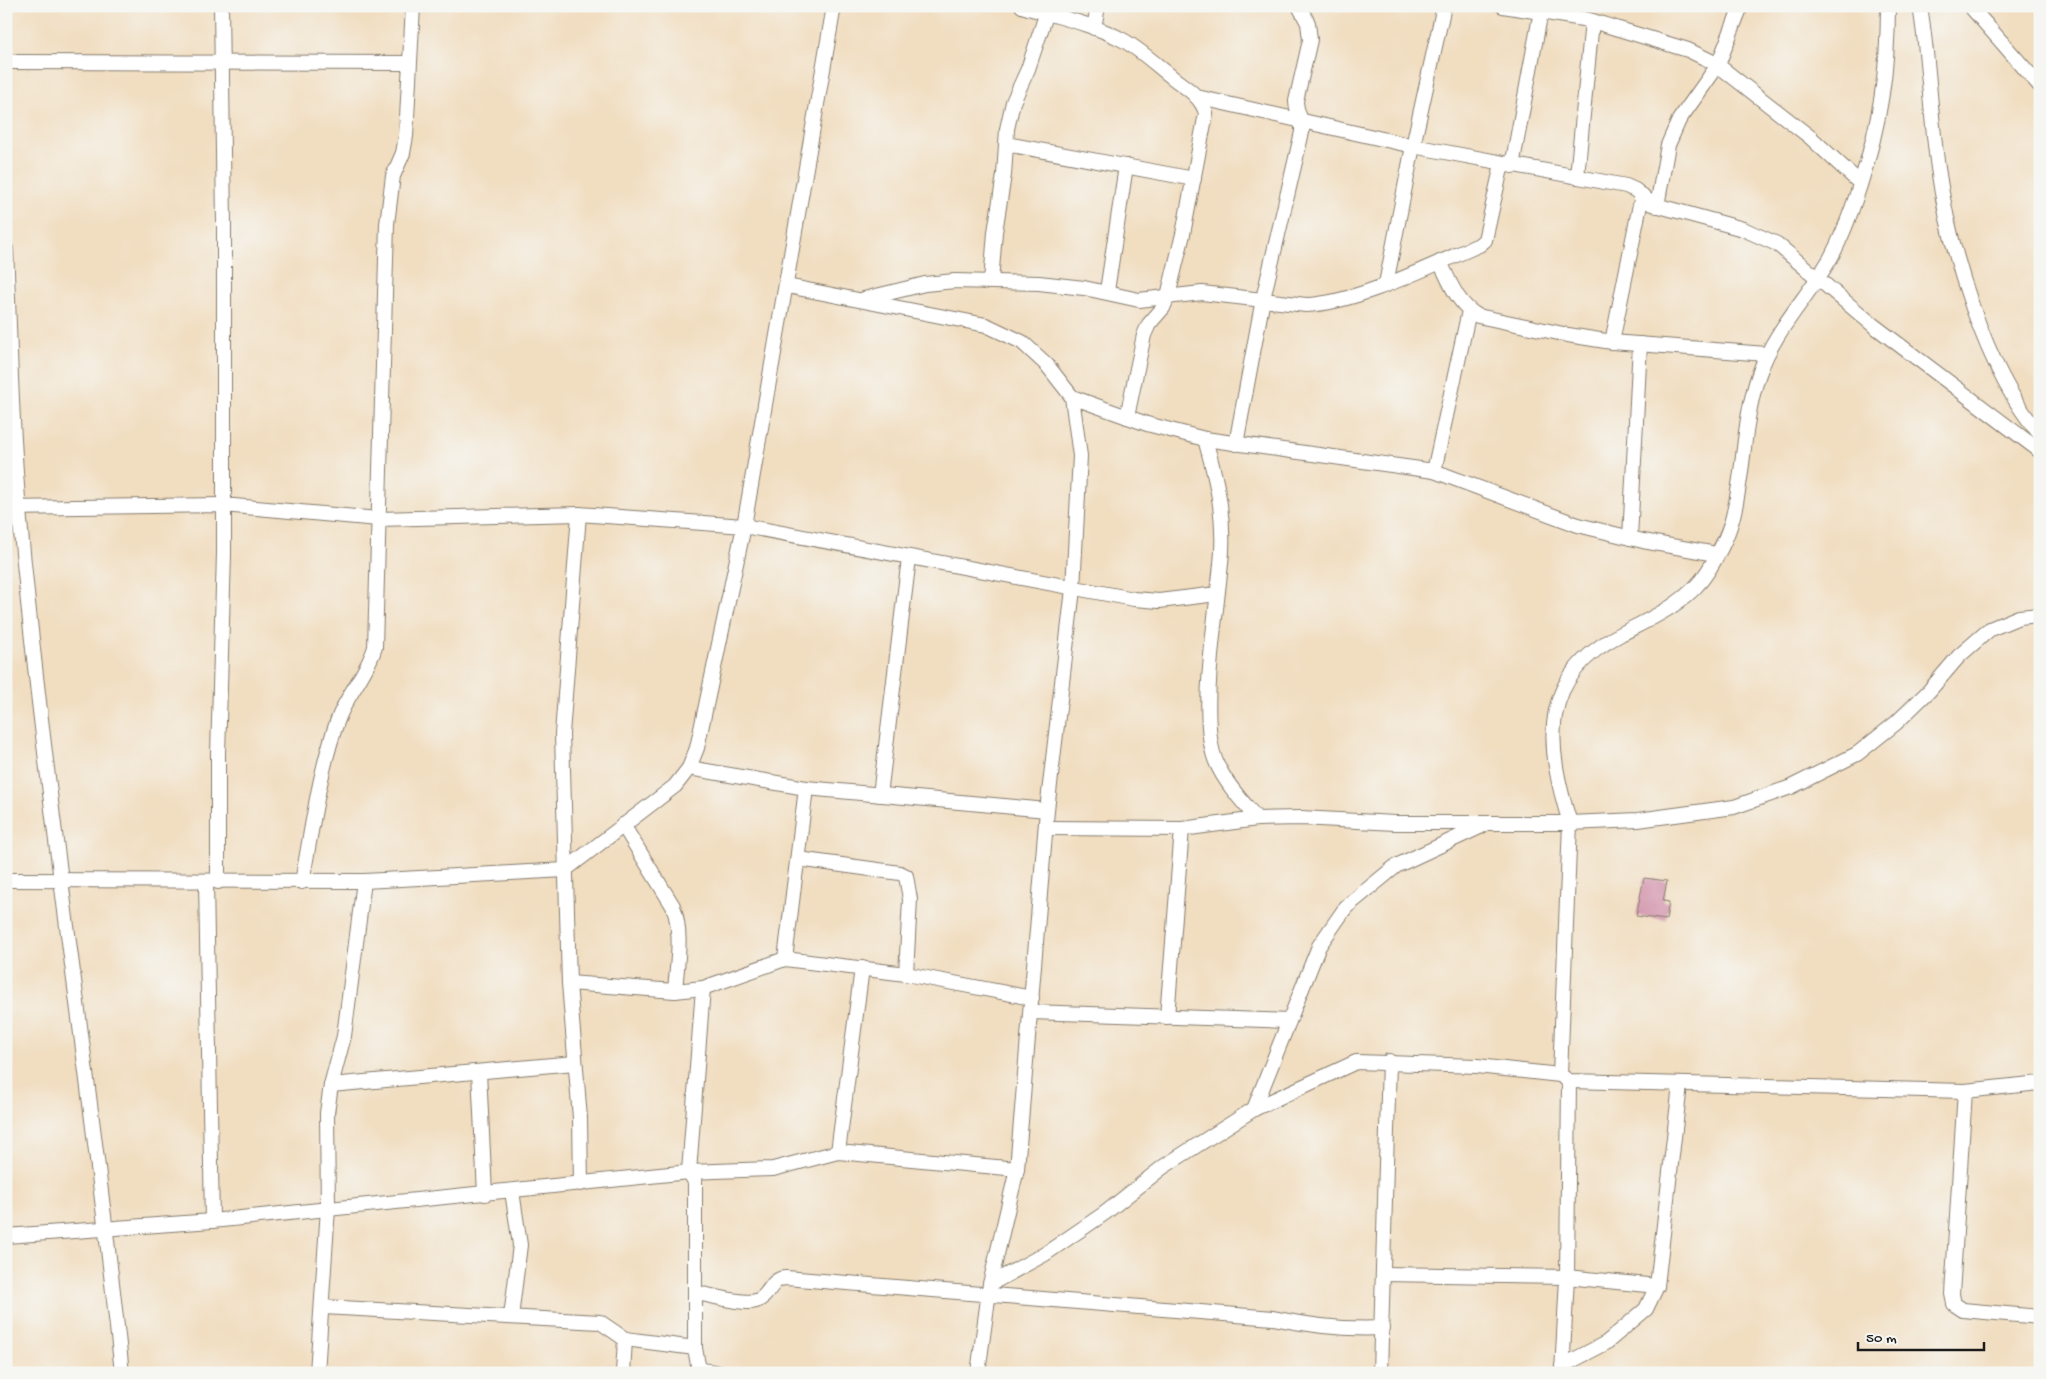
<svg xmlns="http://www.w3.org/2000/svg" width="2046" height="1379" font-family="'Gochi Hand',sans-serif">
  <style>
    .building { fill: #d292ab }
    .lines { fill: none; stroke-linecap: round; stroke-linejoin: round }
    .street-casing { stroke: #867c6e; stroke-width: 16 }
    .street { stroke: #fff; stroke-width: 14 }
  </style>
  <rect width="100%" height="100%" fill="#f6f6f2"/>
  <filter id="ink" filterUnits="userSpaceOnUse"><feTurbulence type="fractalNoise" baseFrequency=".02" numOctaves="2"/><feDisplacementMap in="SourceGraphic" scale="10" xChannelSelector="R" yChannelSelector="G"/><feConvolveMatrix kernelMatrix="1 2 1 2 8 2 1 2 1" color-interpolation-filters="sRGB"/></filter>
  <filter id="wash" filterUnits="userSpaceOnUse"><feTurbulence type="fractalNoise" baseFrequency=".0096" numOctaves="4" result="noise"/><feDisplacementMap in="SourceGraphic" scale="20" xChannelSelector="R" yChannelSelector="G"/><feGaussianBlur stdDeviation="1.12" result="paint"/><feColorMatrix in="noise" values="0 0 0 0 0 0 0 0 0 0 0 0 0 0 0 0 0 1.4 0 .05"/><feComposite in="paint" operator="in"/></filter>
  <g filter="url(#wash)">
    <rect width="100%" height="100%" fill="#f1ddbf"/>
    <g id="blocks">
      <path class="building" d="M1644,878L1667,881L1663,901L1669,902L1666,920L1636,916Z"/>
    </g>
  </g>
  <g filter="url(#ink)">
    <use href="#blocks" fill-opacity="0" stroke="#867c6e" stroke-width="1"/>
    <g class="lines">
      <defs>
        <g id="street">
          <path d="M1022,6C1055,16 1090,23 1121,39C1140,49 1155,64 1173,78C1186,88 1201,96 1206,113L1183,234L1168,296L1163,308L1149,324L1144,335L1127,417"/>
          <path d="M1503,6L1589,20L1688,50L1715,63L1810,137L1860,183"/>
          <path d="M1920,6C1929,60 1930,114 1938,168C1949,248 1986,373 2040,434"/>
          <path d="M1970,6L2040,86"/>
          <path d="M1094,28L1098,6"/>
          <path d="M6,62L408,63"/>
          <path d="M1197,97L1413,146L1626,186L1635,190L1652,204L1743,229L1777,244L1873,325L2040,451"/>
          <path d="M1006,144L1194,179"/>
          <path d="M1512,166L1541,11"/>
          <path d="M1577,177L1592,21"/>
          <path d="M1657,206L1668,145L1679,120L1718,65L1741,6"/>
          <path d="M6,249C10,336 11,424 19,510C45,799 92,1085 122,1373"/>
          <path d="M1440,262C1450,282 1457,304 1478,316L1568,335L1612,342L1766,354"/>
          <path d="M991,282L995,232L1004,175L1007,129L1013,102L1028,69L1049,6"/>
          <path d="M1386,284L1413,146L1444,6"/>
          <path d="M787,286L986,325L1022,342L1047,365L1072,397L1080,456L1073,589L1047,810L1017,1169L990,1284L978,1373"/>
          <path d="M1107,291L1126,166"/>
          <path d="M864,299L925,284L955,281L1039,283L1084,288L1139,300L1202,293L1306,305C1355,304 1432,265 1479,245L1485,240L1502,164"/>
          <path d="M1612,342L1642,195"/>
          <path d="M1072,397L1147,424L1205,439L1434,471L1578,525L1643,541L1716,554"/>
          <path d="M1205,439C1216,478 1224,510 1222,551C1219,603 1196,720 1217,764C1226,784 1243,802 1257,819"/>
          <path d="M1236,444L1263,299L1302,132C1303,120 1296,112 1296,101L1310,40L1308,23L1299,6"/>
          <path d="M1434,471L1469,311"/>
          <path d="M6,508L223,505L378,519L579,514L744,526L1134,599L1159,601L1217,594"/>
          <path d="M579,514L562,734L569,983L580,1118L581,1184"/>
          <path d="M1630,538L1640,344"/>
          <path d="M689,768L806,788L1047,810"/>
          <path d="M880,795L909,558"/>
          <path d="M623,825L673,906C683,934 677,962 675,991"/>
          <path d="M1046,828L1182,829L1257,819L1301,818L1395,823H1570L1638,820L1734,807L1791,787L1857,754L1896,723L1929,691L1959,656L1990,629L2019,617L2040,615"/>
          <path d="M798,859L900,873L906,876L910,899L906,974"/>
          <path d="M6,880L364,881L565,870L675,786L689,768L697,748L744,526L834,6"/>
          <path d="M206,882L212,1221"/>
          <path d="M218,882V754L224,554V224L221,6"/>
          <path d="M302,882C312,829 319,773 337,722C346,695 367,674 375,647L387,224L393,176L403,153L406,136L413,6"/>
          <path d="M785,959L806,788"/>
          <path d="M569,983L675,991L703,988L785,959L906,974L1032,998"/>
          <path d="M703,988L689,1172L695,1182V1348L698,1365L702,1370L719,1373"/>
          <path d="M1031,1012L1289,1021"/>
          <path d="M1167,1017L1182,829"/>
          <path d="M479,1072L485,1194"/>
          <path d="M1560,1075L1570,823C1546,746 1537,677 1621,634C1652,618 1689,602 1708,571C1718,555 1730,531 1734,512C1745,466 1743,419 1759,374C1774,331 1807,298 1830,259C1843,236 1852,210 1860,185C1880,124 1888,71 1888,6"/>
          <path d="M331,1085L575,1063"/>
          <path d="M1965,1091L1952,1294L1954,1304L1963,1310L2040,1317"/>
          <path d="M1254,1109L1319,946L1346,907L1396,866L1482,826"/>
          <path d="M838,1152L862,968"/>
          <path d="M6,1236L212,1221L689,1172L773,1169L838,1152L1017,1169"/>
          <path d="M1384,1274L1567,1277L1657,1286"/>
          <path d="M990,1284L1045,1254L1105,1213L1163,1167L1254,1109L1356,1062L1477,1066L1560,1075L1569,1081L1965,1091L2040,1083"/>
          <path d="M696,1293C711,1295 742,1305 756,1301C770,1297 770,1278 786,1278L1273,1318C1311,1326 1344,1330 1382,1328"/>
          <path d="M323,1307L600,1322L625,1339L695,1348"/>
          <path d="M511,1317L520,1245L512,1191"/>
          <path d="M1562,1366L1606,1343L1646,1309L1657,1286L1680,1085"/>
          <path d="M317,1373L328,1208L327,1113L331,1085L344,1036L364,881"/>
          <path d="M623,1373L625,1339"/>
          <path d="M1380,1373L1389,1061"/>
          <path d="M1562,1373L1567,1277L1569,1081"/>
        </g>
      </defs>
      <use href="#street" class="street-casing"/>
      <use href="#street" class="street"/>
    </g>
  </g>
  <rect width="2046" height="1379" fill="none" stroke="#f6f6f2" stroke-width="25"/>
  <path d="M1858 1342v8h126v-8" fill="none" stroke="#1c1c1c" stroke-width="2.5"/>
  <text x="1866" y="1342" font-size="15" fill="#1c1c1c" stroke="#f6f6f2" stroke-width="4" paint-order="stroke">50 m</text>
</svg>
